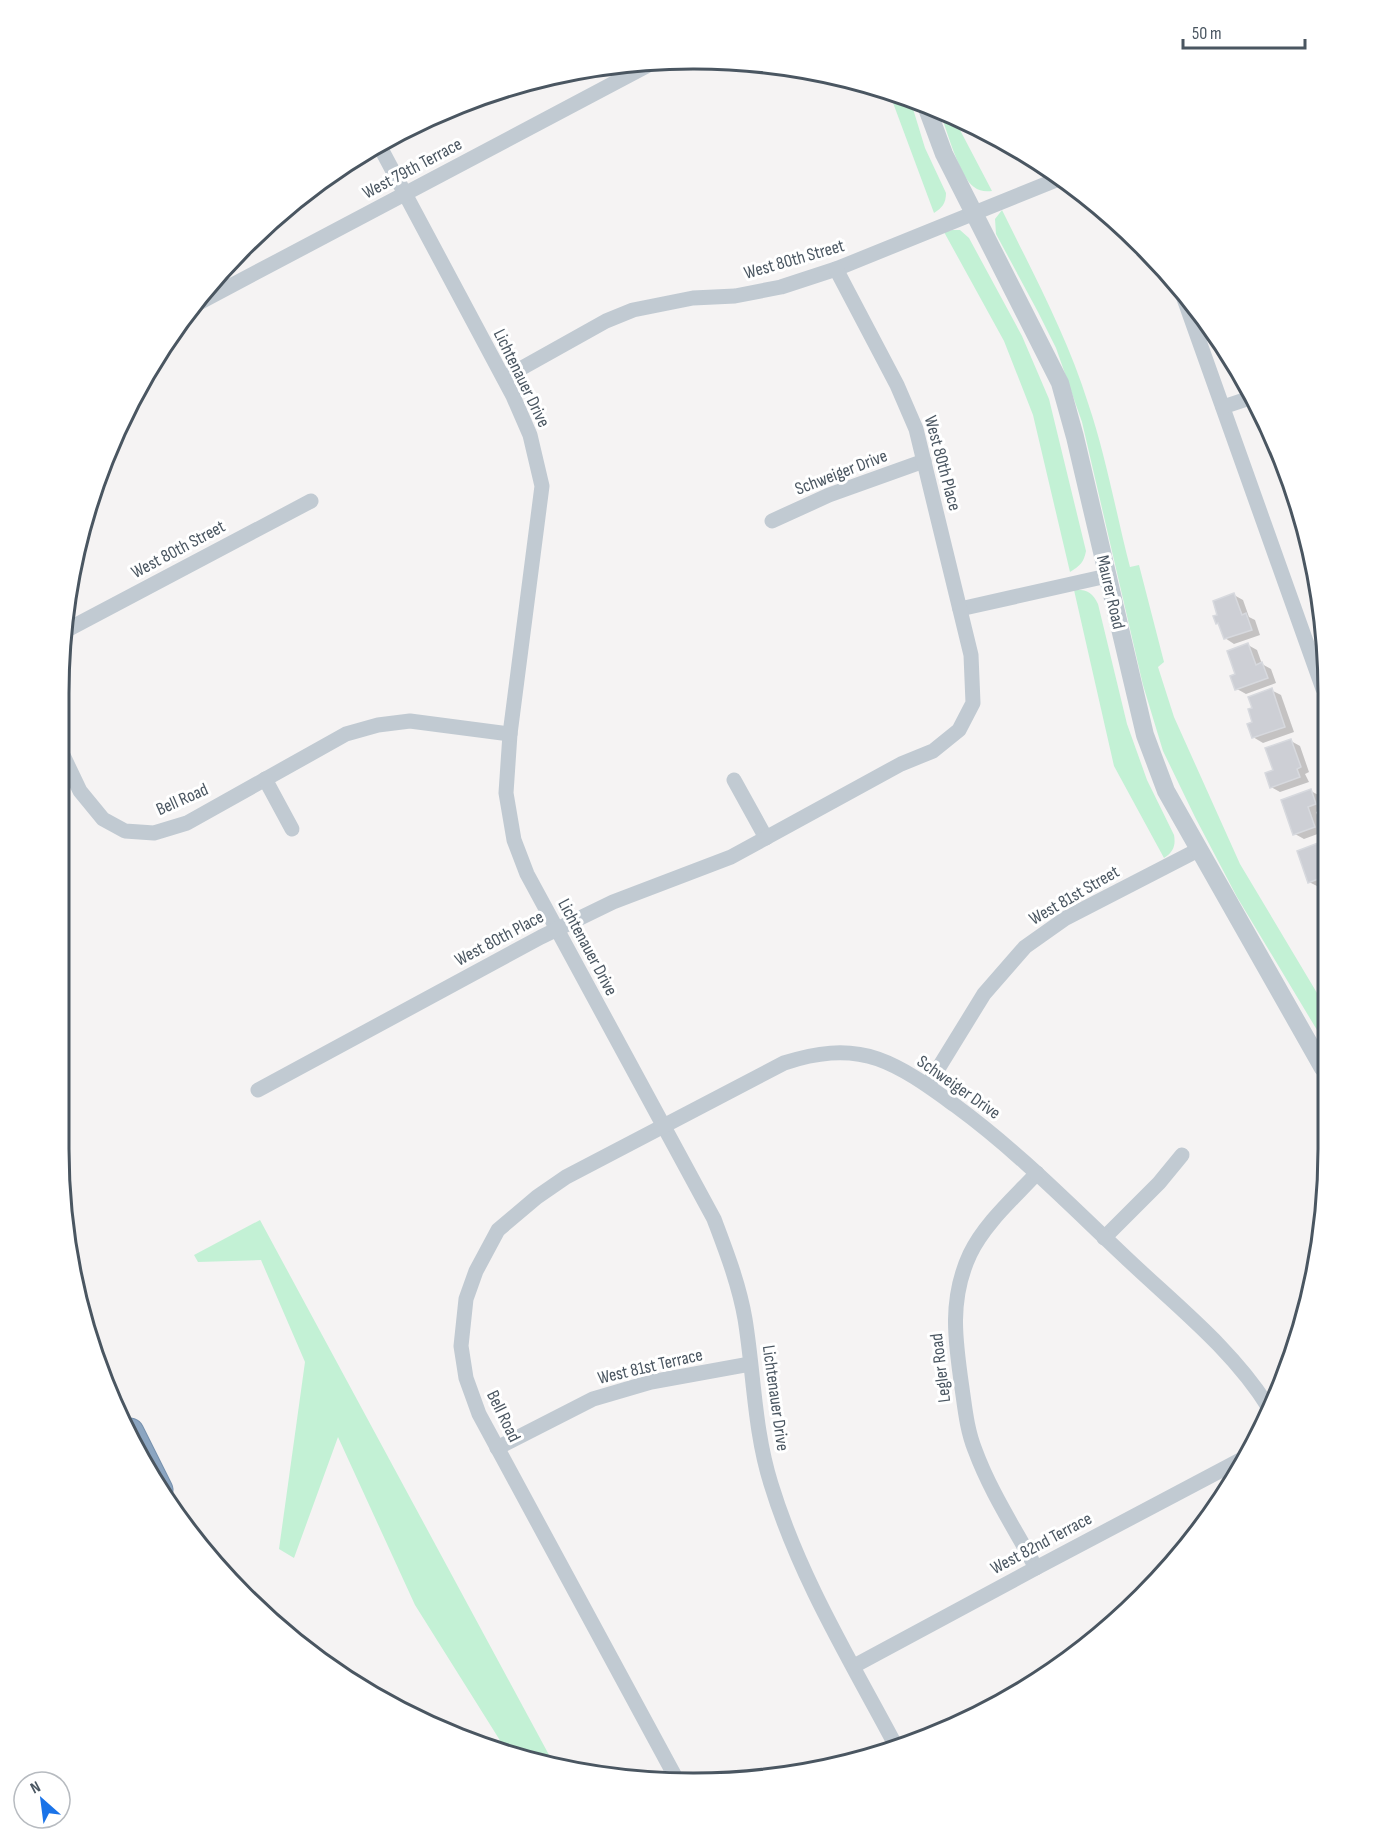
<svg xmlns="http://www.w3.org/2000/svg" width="1387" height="1842" font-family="'Sofia Sans Condensed',sans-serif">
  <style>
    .green { fill: #c3f1d5 }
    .shadow { fill: #0003 }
    .building { fill: #cdcfd5; stroke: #d7d9de; stroke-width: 1.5 }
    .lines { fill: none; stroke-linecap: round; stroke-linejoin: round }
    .motorway-casing { stroke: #7690ad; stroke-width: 29 }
    .minor { stroke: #c1cad2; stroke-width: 15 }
    .tertiary { stroke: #c1cad2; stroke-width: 18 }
    .motorway { stroke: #8ba5c1; stroke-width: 27 }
    .labels { text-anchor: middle; stroke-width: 6; stroke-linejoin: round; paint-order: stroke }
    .street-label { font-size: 18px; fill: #4a5661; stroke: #fff }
    .rim { fill: none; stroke: #4a5661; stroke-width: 3 }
  </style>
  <rect width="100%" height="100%" fill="#f5f3f3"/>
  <g class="green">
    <path d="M889,92L910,99L925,148L946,193C946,203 942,208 934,213Z"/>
    <path d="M939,108L957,118L960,130L992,191C985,192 979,191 974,187C960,178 945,126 939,108Z"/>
    <path d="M1002,210C1033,273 1067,336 1088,403C1106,456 1116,513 1130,567L1139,565L1164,662L1158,667L1174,717L1240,864L1323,1003V1040L1237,897L1195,817L1163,751L1143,685L1082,422L1056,348L1038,312L996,234L995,219Z"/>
    <path d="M952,230H960L969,238L1022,336L1049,399L1086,551C1084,562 1080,566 1070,572L1033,415L1004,341L944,232Z"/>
    <path d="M1074,590C1086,589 1093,593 1098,604L1127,724L1147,780L1174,835C1176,846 1173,852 1164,858L1114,766Z"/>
    <path d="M260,1220L555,1766L506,1750L415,1605L338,1437L294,1558L279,1549L305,1362L261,1260L198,1262L194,1255Z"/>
  </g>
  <g class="shadow">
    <path d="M1234,595L1243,600L1249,617L1255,620L1260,635L1234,644L1225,638L1220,625L1217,623L1219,616Z"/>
    <path d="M1248,645L1257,650L1262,664L1271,669L1276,683L1246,694L1237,689V675Z"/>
    <path d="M1271,690L1281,695L1294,732L1263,743L1253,737L1254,723Z"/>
    <path d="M1291,741L1300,746L1309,772L1305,774L1309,782L1280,792L1271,787L1275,771Z"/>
    <path d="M1311,791L1320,796L1323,804V809L1316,812L1323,832L1304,839L1295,834Z"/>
    <path d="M1323,843V885L1319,887L1309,882L1299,852Z"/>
  </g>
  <g class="building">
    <path d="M1234,593L1242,615L1246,613L1252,630L1224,639L1218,623L1216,624L1213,616L1217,615L1213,601Z"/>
    <path d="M1248,643L1256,665L1262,662L1268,678L1235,690L1230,676L1235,674L1227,651Z"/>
    <path d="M1272,688L1285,727L1252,738L1247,724L1252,722L1248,709L1252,708L1248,697Z"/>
    <path d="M1291,739L1301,767L1297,769L1300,777L1270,788L1265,773L1273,770L1265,748Z"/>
    <path d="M1311,789L1316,804L1308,807L1315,827L1293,835L1281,800Z"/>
    <path d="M1323,841V877L1308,883L1297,851Z"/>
  </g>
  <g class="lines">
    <defs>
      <path id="motorway" d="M130,1432L159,1490"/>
    </defs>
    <use href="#motorway" class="motorway-casing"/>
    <g class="minor">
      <path d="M379,145L513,396L530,435L542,486L510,734L506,793L514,840L527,874L714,1219C726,1251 739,1284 745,1319C754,1374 754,1430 771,1484C800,1579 852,1663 898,1750"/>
      <path d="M1182,293L1323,689"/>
      <path d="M189,308L652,63"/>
      <path d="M504,378L606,321L633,310L693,298L735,296L781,287L836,269L1061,178"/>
      <path d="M1223,407L1250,398"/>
      <path d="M772,521L829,495L924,461"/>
      <path d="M960,609L1107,576"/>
      <path d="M63,632L311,501"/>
      <path d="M60,749L80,791L103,819L125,831L154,833L187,823L346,734L378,725L410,721L510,734"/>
      <path d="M265,779L292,829"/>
      <path d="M734,780L766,838"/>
      <path d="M928,1085L984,994L1025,947L1066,918L1198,850"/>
      <path d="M258,1090L541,937L613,902L731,857L901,764L933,751L959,730L973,703L971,655L916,429L897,385L836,269"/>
      <path d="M1104,1238L1159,1183L1182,1155"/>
      <path d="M497,1448L593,1399L651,1382L750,1364"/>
      <path d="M1036,1568C1015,1529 990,1491 975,1450C967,1430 965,1409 962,1388C955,1340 949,1299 970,1254C985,1223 1014,1198 1037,1173"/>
      <path d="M854,1666L1036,1568L1248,1456"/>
      <path d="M676,1778L479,1414L466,1378L461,1346L466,1299L476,1271L498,1230L537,1197L566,1177L784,1063C815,1053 846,1048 878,1059C906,1069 931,1088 956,1106C1016,1150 1068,1203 1122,1254C1173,1303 1232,1348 1269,1408"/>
    </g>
    <path class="tertiary" d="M925,103L944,154L1060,383L1075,437L1145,735L1166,791L1323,1068"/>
    <use href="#motorway" class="motorway"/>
  </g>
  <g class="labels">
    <g class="street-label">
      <text transform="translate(412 168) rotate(-28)" y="6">West 79th Terrace</text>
      <text transform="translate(794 259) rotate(-16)" y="6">West 80th Street</text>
      <text transform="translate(522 378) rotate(64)" y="6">Lichtenauer Drive</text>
      <text transform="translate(943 463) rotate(75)" y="6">West 80th Place</text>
      <text transform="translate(841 472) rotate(-21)" y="6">Schweiger Drive</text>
      <text transform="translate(178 549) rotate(-28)" y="6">West 80th Street</text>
      <text transform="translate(1111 592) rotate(77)" y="6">Maurer Road</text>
      <text transform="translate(182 799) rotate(-24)" y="6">Bell Road</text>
      <text transform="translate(1074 895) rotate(-30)" y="6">West 81st Street</text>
      <text transform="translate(499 938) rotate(-28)" y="6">West 80th Place</text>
      <text transform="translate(588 947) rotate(62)" y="6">Lichtenauer Drive</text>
      <text transform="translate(959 1087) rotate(35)" y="6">Schweiger Drive</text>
      <text transform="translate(650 1366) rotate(-13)" y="6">West 81st Terrace</text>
      <text transform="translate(940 1368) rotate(-97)" y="6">Legler Road</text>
      <text transform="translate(776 1398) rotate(82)" y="6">Lichtenauer Drive</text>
      <text transform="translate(504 1416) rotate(64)" y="6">Bell Road</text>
      <text transform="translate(1041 1543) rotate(-28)" y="6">West 82nd Terrace</text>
    </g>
  </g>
  <path d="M0 0H1387V1842H0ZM693 69H694A624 624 0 0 1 1318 693V1149A624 624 0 0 1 694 1773H693A624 624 0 0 1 69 1149V693A624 624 0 0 1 693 69Z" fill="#fff" fill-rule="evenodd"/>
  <path class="rim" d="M693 69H694A624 624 0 0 1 1318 693V1149A624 624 0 0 1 694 1773H693A624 624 0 0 1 69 1149V693A624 624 0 0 1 693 69Z"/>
  <g transform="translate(42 1800) rotate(332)"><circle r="28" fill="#ffffff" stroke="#b7bbc0" stroke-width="1.5"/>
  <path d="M0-4.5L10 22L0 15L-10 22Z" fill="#1a73e8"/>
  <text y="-9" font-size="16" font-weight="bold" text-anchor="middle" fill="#4a5661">N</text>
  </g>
  <path d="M1183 39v9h122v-9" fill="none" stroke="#4a5661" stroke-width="3"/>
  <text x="1192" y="39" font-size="18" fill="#4a5661" stroke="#ffffff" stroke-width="4.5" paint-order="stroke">50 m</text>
</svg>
